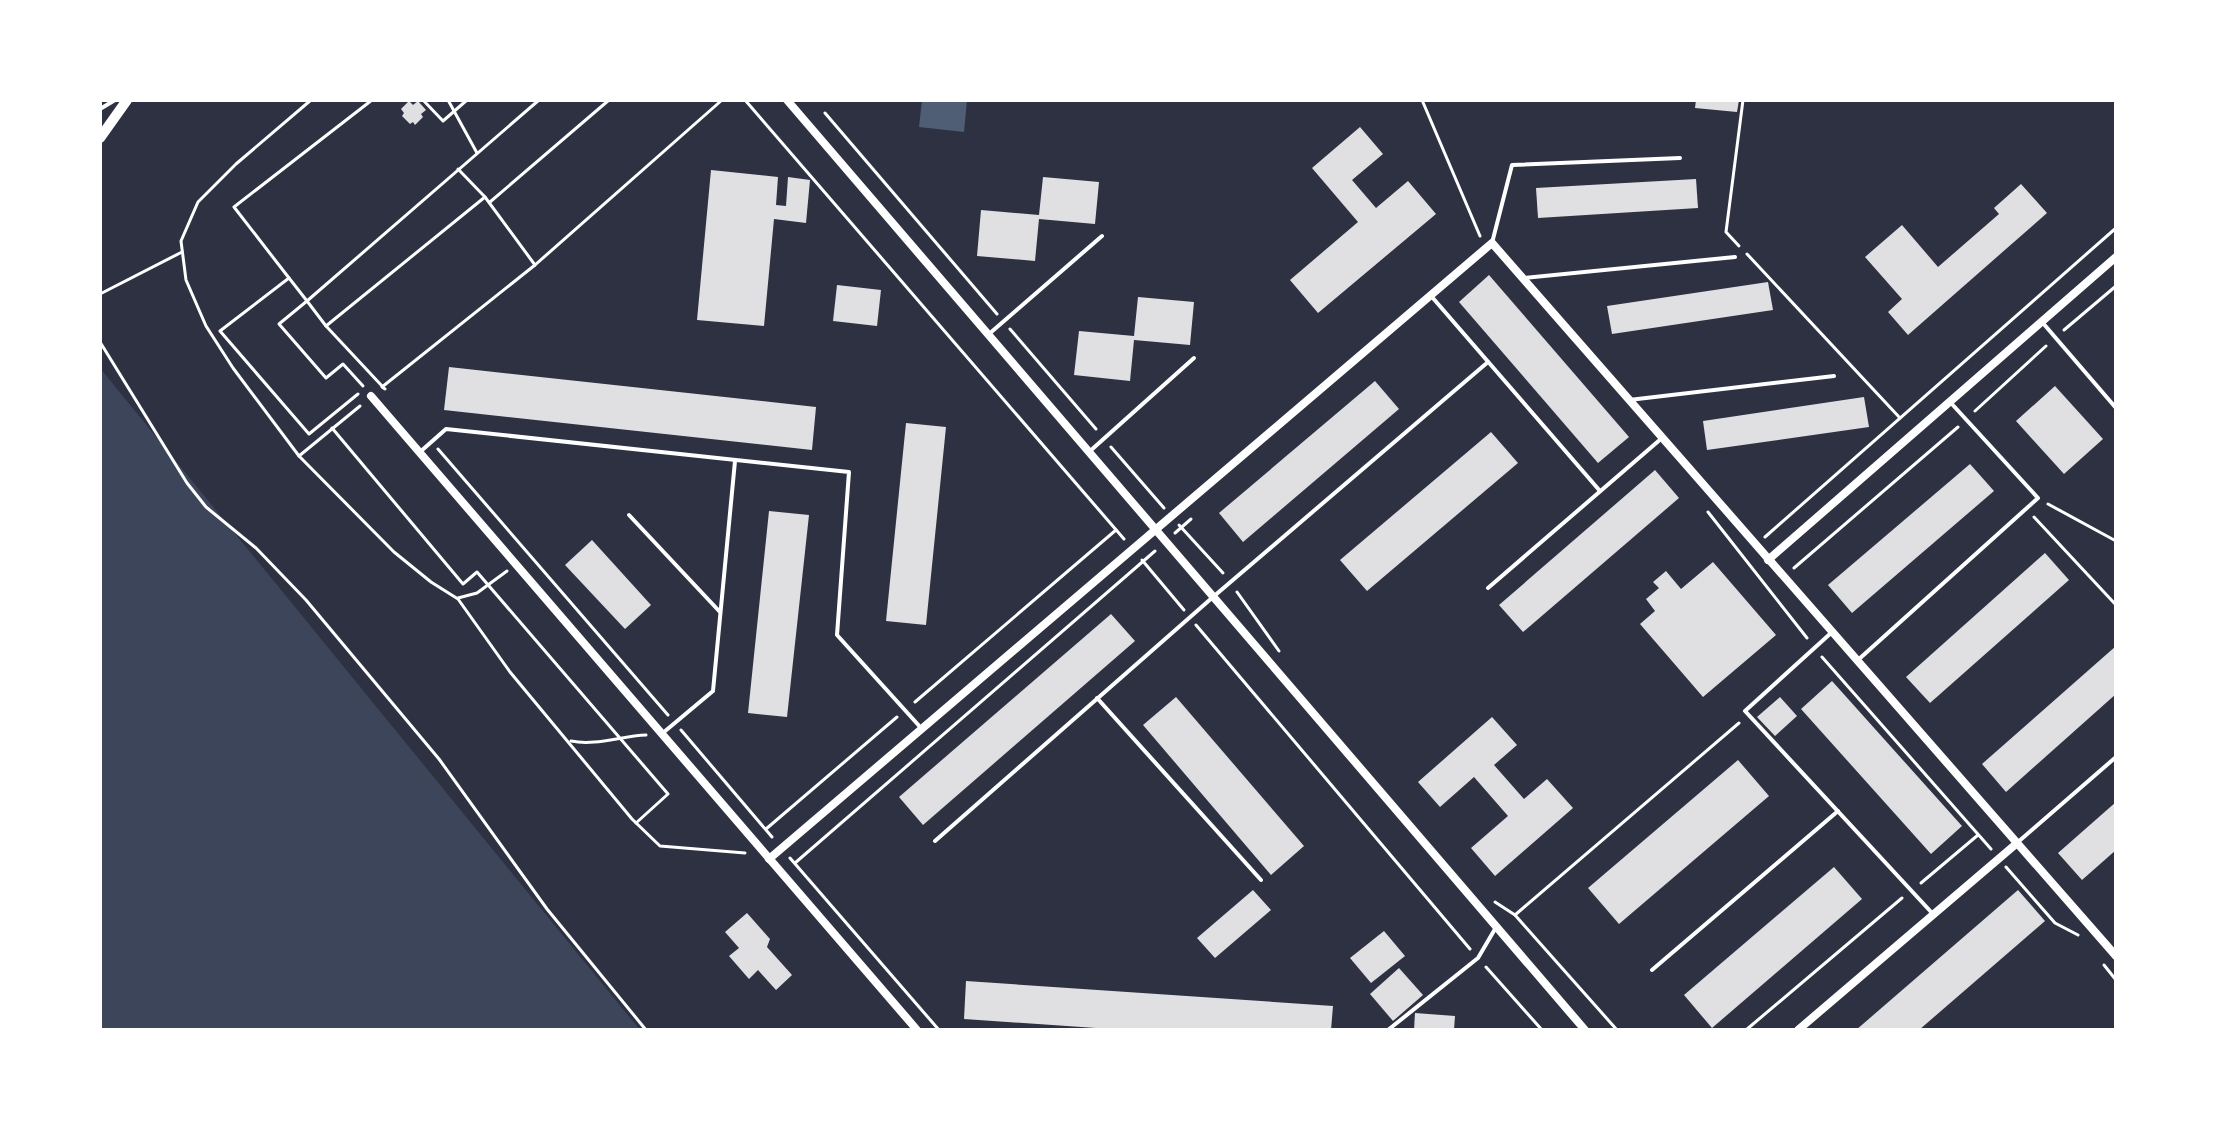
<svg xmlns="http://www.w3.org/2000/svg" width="2216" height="1130" font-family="'Nunito Sans',sans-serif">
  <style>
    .green { fill: #3c4559 }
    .water { fill: #4f5d75 }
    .building { fill: #e0e0e3 }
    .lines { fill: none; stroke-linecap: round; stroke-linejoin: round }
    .path { stroke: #fff; stroke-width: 3 }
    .service { stroke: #fff; stroke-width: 4 }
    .minor { stroke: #fff; stroke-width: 8 }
    .tertiary { stroke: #fff; stroke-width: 10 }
  </style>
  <rect width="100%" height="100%" fill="#2d3142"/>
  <path class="green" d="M100,368L640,1030H100Z"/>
  <path class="water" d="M922,100H967L964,132L919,127Z"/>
  <g class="building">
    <path d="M1696,100H1739L1737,112L1695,108Z"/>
    <path d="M409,101L413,105L418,101L426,110L421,114L423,117L415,125L413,122L410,124L402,116L404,113L401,109Z"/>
    <path d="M1360,127L1383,154L1352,180L1376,208L1408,181L1436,214L1318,313L1290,280L1358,222L1312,168Z"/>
    <path d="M711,170L778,177L776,205L786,206L788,177L810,180L806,223L774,219L764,326L697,320Z"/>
    <path d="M1043,177L1099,182L1095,224L1039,219L1035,261L977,256L981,210L1039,215Z"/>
    <path d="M1696,179L1698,208L1538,218L1536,188Z"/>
    <path d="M2021,184L2047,213L1908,335L1888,312L1902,299L1865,257L1902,225L1938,267L1999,214L1994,208Z"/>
    <path d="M1489,275L1629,437L1598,463L1459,302Z"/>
    <path d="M1768,282L1773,310L1612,334L1607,306Z"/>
    <path d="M837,285L881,290L877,326L833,321Z"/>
    <path d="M1138,297L1194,302L1190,345L1134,340L1130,381L1074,375L1079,331L1134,336Z"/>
    <path d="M449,367L816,407L812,450L444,410Z"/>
    <path d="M1375,381L1399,409L1243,542L1219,513Z"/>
    <path d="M2055,386L2103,439L2064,474L2016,421Z"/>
    <path d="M1864,397L1869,427L1707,450L1703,421Z"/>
    <path d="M906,423L946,427L926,625L886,621Z"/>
    <path d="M1491,432L1518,463L1367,591L1340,560Z"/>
    <path d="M1970,464L1994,491L1852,613L1828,585Z"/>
    <path d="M1655,470L1679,498L1523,632L1499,605Z"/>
    <path d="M769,511L809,515L787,717L748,713Z"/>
    <path d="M592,540L651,605L625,629L565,565Z"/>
    <path d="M2045,553L2069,580L1930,703L1906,677Z"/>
    <path d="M1713,562L1776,635L1703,697L1640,624L1655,611L1646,599L1659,588L1653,582L1666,571L1681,589Z"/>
    <path d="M1111,614L1135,641L923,825L899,797Z"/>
    <path d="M2116,646V694L2006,792L1982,764Z"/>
    <path d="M1832,681L1962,826L1931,854L1801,709Z"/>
    <path d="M1176,697L1304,846L1271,875L1143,725Z"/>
    <path d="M1780,697L1797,716L1775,736L1757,717Z"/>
    <path d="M1492,717L1517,745L1494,765L1524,799L1547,779L1573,808L1495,876L1471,848L1508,816L1474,777L1440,807L1418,782Z"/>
    <path d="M1738,760L1769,796L1619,924L1588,888Z"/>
    <path d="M2116,802V850L2082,880L2058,853Z"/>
    <path d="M1834,867L1862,899L1712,1028L1684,995Z"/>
    <path d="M1253,890L1271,910L1215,958L1197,938Z"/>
    <path d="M2018,890L2045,921L1919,1030H1856Z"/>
    <path d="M747,913L770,939L767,947L792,975L776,990L758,970L749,979L729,956L739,948L725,932Z"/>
    <path d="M1384,931L1405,956L1371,983L1350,958Z"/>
    <path d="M1399,968L1423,995L1393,1021L1370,994Z"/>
    <path d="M966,981L1333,1006L1331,1030H1125L964,1019Z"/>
    <path d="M1415,1013L1455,1016L1454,1030H1414Z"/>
  </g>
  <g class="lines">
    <g class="path">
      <path d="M311,100L236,164L198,202L181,241L186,280L206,326L233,368L299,456L360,406"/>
      <path d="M423,100L443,121L467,100"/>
      <path d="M448,100L477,153"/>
      <path d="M745,100L1124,539"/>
      <path d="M1422,100L1480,236"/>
      <path d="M825,113L997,314"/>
      <path d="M458,169L485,197"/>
      <path d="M490,202L609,100"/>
      <path d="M1739,246L1726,232L1743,100"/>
      <path d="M1747,254L1900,418"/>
      <path d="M289,278L234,207L372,100"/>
      <path d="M100,294L182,252"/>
      <path d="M326,326L307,301L279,324L326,378L343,364L363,386"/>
      <path d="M1010,329L1096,429"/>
      <path d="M2064,330L2116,286"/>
      <path d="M100,342L187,483L206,507L256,548L306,600L439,759L547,909L646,1030"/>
      <path d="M382,386L326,326L485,197L535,265"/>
      <path d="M385,389L382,387L535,265L722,100"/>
      <path d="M358,394L309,434L220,331L289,278L307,301L539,100"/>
      <path d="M1975,411L2046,346"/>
      <path d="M332,428L463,584L477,572L668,794L636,823"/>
      <path d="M1111,447L1164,508"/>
      <path d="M438,449L668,715"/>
      <path d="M299,456L394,552L431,582L458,599L510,672L632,819L660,846L745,853"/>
      <path d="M2048,504L2116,541"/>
      <path d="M1708,512L1807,638"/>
      <path d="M2034,517L2116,605"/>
      <path d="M1179,525L1223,573"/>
      <path d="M1175,533L1191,519"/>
      <path d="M1765,537L2116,228"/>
      <path d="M1142,560L1184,610"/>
      <path d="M1794,568L1958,427"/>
      <path d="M1237,592L1279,651"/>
      <path d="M458,598L477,593L507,571"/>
      <path d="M1196,625L1470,949"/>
      <path d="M1822,657L1991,849"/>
      <path d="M915,702L1116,530"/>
      <path d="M681,730L772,837"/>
      <path d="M571,741C596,746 621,736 646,735"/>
      <path d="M766,829L897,717"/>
      <path d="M790,858L939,1030"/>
      <path d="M795,863L1155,551"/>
      <path d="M2006,867L2055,923L2078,935"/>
      <path d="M1921,883L1978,835"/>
      <path d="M1495,902L1515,915"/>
      <path d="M2104,965L2116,980"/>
      <path d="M1486,967L1542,1030"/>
      <path d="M1617,1030L1515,915L1739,723"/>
      <path d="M1746,1030L1902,898"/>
    </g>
    <g class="service">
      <path d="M100,109L115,100"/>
      <path d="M1492,243L1512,165L1680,158"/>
      <path d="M1523,278L1735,257"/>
      <path d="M1432,297L1600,491"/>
      <path d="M2042,322L2116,408"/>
      <path d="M989,334L1102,236"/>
      <path d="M1629,400L1834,376"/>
      <path d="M420,452L446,429L849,472L837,635L922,729"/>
      <path d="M1089,452L1194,358"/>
      <path d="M629,515L720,612"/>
      <path d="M1488,588L1662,438"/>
      <path d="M1831,633L1745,711L1933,914"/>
      <path d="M1858,660L2038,498L1951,403"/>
      <path d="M1097,698L1261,880"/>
      <path d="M664,732L713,691L735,461"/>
      <path d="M935,841L1213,597L1488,362"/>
      <path d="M2018,842L2116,757"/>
      <path d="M1652,970L1838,811"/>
      <path d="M1388,1030L1478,958L1495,929"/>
    </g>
    <g class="minor">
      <path d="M787,100L1585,1030"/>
      <path d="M371,396L917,1030"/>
      <path d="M1768,560L2116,257"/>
      <path d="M769,859L1492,243L2116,956"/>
      <path d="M1798,1030L2016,844"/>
    </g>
    <path class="tertiary" d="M100,138L127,100"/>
  </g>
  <rect width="2216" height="1130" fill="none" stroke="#ffffff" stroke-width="204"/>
</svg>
